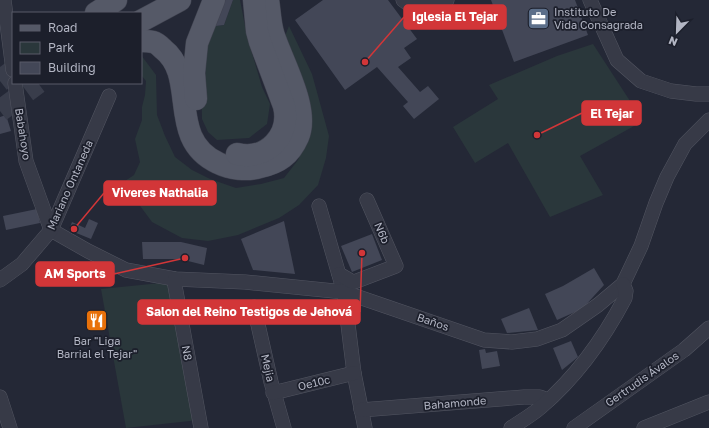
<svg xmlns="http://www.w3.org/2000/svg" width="709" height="428" font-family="'Golos Text',sans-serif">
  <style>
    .green { fill: #2a373b }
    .building { fill: #434757 }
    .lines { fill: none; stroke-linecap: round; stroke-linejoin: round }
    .primary-tunnel { stroke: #393d4b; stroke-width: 22; stroke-dasharray: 22 11; stroke-linecap: butt }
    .minor-casing { stroke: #525561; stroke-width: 15 }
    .primary-casing { stroke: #404350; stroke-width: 23 }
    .minor { stroke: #373a47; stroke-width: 14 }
    .primary { stroke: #555967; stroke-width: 22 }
    .labels { text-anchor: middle; stroke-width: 3.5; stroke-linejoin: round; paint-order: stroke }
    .poi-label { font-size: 11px; fill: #b2b5c3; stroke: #1c1f2b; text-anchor: start }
    .street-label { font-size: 11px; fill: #b2b5c3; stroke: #1c1f2b }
    .leader { fill: none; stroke: #d23638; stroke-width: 1.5 }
    .callout-dot { fill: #d23638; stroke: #1c1f2b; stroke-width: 1.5 }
    .callout { fill: #d23638; stroke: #d23638; stroke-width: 1.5 }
    .callout-label { font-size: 12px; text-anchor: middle; font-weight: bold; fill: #fff }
  </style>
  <rect width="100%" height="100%" fill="#242836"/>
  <g class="green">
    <path d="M233,0H240L247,36L262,87L270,104L267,124L249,138L217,140L208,132L202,119L201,61L208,27L224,25Z"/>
    <path d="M289,26L312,74L329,136L326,158L318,185L299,205L279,218L238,235L208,241L182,238L152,222L135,199L125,181L134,175L140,162L135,139L142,120V107L145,95L146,81L141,75V55L156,75L157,115L165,136L175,157L192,170L210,179L236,188L261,184L284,178L298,160L305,143L285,36Z"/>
    <path d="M593,44L643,121L580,156L603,195L550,217L508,143L475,163L453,127L498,99L489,85L557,56Z"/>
    <path d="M171,282L199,420L126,428L101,289Z"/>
  </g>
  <g class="building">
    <path d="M224,0H233L224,25L208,27Z"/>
    <path d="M323,0H388L417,39L404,48L411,58L398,67L420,92L428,86L439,99L414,119L403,106L408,102L377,67L345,90L295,20Z"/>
    <path d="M491,0H575L588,35L514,62Z"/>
    <path d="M6,115L11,131L0,134V117Z"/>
    <path d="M37,209L40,223L6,230L3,216Z"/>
    <path d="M89,219L98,223L91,239L69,230L72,222L85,228Z"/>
    <path d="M284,221L295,274L253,270L241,239Z"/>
    <path d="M372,234L382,260L352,272L341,246Z"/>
    <path d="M142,242H181L207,248L204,265L180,259H143Z"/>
    <path d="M594,268L604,285L582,309L557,320L545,294L563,286Z"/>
    <path d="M529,308L538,330L507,333L501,319Z"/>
    <path d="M571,341L578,357L562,370L553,348Z"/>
    <path d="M485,349L486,353L497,351L500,366L482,369L479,350Z"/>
  </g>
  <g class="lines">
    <g class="primary-tunnel">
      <path d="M0,81L13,71"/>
      <path d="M0,111L38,83"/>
    </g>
    <defs>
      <g id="minor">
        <path d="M4,0L13,70"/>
        <path d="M403,0C415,11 433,4 447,0"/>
        <path d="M590,0L617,60L641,81L671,91L696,94H709"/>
        <path d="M15,83L26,161L51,230"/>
        <path d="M319,206L344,292L354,373L365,428"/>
        <path d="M51,230L88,251L126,270L175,279L245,282L344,292L484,340L512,342L537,339L562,330L598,305L623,284L641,246L656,203L667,177L685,144L709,120"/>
        <path d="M339,274L351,281L354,282L396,266L367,200"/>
        <path d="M175,279V286L201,428"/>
        <path d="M0,280L22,264L51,230L109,96"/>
        <path d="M254,307L271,382L284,428"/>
        <path d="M273,393L354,373"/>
        <path d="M0,397L10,428"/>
        <path d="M361,410L524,397H540L548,400"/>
        <path d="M511,428C521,421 532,415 541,407C576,377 604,338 625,298L626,291L623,284"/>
        <path d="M574,428L684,350L709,328"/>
        <path d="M644,428L709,402"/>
      </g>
      <g id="primary">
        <path d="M96,13L116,0"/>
        <path d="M141,21L180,0"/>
        <path d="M141,41C145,41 149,41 153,42C157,43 160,46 163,49C199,77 166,139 218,163C230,169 247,171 260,167C279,163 290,155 298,137C310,110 283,63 274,36C270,25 270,12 268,0"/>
        <path d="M196,99L194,73L197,43L214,0"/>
        <path d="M237,154C267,161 291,135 284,106L260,42L257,31L254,0"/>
      </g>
    </defs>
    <use href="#minor" class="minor-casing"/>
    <use href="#primary" class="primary-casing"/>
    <use href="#minor" class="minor"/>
    <use href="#primary" class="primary"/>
  </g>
  <defs>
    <symbol id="office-square" viewBox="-11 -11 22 22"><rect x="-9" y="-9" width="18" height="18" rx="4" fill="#5c6f8a" stroke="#1c1f2b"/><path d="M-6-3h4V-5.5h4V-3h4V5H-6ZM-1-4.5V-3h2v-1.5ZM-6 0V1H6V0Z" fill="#fff"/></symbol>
    <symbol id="restaurant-square" viewBox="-11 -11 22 22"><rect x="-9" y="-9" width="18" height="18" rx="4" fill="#e8710a" stroke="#1c1f2b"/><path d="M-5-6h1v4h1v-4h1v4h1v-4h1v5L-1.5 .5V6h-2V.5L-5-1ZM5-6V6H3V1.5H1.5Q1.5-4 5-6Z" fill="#fff"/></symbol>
  </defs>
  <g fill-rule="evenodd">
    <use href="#office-square" x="526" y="6" width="25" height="25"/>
    <use href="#restaurant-square" x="84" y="308" width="25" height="25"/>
  </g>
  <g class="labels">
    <g class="poi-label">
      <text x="554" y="16">Instituto De<tspan x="554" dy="13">Vida Consagrada</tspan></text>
      <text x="97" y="345" text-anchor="middle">Bar "Liga<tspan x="97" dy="13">Barrial el Tejar"</tspan></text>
    </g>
    <g class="street-label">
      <text transform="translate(23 134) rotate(81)" y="4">Babahoyo</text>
      <text transform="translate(70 185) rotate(-66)" y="4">Mariano Ontaneda</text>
      <text transform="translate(382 233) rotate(67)" y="4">N6b</text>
      <text transform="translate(433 322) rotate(19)" y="4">Baños</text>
      <text transform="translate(187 353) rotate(80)" y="4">N8</text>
      <text transform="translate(268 368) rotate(77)" y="4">Mejia</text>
      <text transform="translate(642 379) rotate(-35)" y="4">Gertrudis Ávalos</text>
      <text transform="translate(314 383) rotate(-14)" y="4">Oe10c</text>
      <text transform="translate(455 403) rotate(-5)" y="4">Bahamonde</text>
    </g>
  </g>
  <path class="leader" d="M365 62L404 17M537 135L582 113M74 229L104 193M185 258L114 274M362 253L360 312"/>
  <g class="callout-dot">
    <circle cx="365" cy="62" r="4"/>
    <circle cx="537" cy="135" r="4"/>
    <circle cx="74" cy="229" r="4"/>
    <circle cx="185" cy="258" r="4"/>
    <circle cx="362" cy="253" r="4"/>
  </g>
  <g class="callout">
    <rect x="404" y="5" width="102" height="24" rx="4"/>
    <rect x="582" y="101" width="59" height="24" rx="4"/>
    <rect x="104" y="181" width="112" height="24" rx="4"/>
    <rect x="36" y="262" width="78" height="24" rx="4"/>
    <rect x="138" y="300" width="222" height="24" rx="4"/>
  </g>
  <g class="callout-label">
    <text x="455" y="21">Iglesia El Tejar</text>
    <text x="612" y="118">El Tejar</text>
    <text x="160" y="197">Viveres Nathalia</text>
    <text x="75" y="278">AM Sports</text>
    <text x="249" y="316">Salon del Reino Testigos de Jehová</text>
  </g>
  <rect x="12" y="12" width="130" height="72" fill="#1c1f2b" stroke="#585b68"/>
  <rect x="20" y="25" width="20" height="6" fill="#555967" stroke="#585b68"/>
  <text x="48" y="32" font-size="12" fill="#b2b5c3">Road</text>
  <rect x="20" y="42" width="20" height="12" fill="#2a373b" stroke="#585b68"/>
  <text x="48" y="52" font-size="12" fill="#b2b5c3">Park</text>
  <rect x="20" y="62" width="20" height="12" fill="#434757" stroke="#585b68"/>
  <text x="48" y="72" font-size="12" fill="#b2b5c3">Building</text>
  <g transform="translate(677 32) rotate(203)" stroke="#1c1f2b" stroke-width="3" paint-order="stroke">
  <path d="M0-3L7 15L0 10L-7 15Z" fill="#b2b5c3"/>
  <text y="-6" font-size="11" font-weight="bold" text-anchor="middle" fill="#b2b5c3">N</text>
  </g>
</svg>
